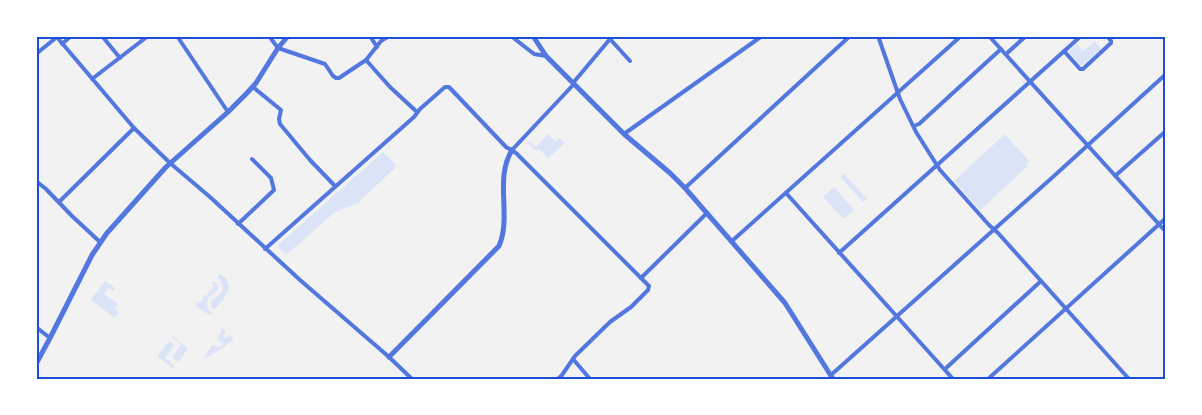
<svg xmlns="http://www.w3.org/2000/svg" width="1202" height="415" font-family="'Fira Sans',sans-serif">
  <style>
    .green { fill: #dbe4f7 }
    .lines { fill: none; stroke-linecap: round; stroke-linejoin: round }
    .minor { stroke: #5277de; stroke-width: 4 }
    .tertiary { stroke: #5277de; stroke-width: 5 }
    .neatline { fill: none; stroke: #1d4ed8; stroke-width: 2 }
  </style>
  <rect width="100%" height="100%" fill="#f2f2f2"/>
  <g class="green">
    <path d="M1095,41L1101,49L1083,65H1080L1070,53V50L1077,44L1083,51Z"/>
    <path d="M548,134L555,141L559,138L565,143L548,158L539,149L536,151L528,143L529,141L536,147Z"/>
    <path d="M1005,134L1029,161L1025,165L1027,167L980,210L954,181Z"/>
    <path d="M383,152L397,166L358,203L335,212L286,255L277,246Z"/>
    <path d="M844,174L867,199L863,202L840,177Z"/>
    <path d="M834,187L854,210L844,219L823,197Z"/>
    <path d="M220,274C238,284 224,299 215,309L212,308C211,304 210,303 212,300C213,299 219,296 219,295C226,289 222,282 217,277Z"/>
    <path d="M105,281L115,288L112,291L108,288L104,294L118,304L115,309L119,312L115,318L91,300Z"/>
    <path d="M214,281L218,285C219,297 205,292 207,307L212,314L210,315L197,307L196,304L197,302H200L204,298L202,296L203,295L205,297L214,286L211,284Z"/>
    <path d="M222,328L226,331L223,336L225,338L229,335L234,339L215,353L203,359L212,345H214L220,348L223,344L217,339L221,332Z"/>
    <path d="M173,336L188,348L179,362L173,358L172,357L181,344L172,337V336Z"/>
    <path d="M169,341L173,344L174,346L165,358L174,365V368H173L158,357V355Z"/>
  </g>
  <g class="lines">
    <g class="minor">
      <path d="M56,36L134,128L170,163L210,197L300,280L389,357L412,379"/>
      <path d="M102,36L120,58"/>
      <path d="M177,36L228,112"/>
      <path d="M269,36L278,48L325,64L333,76L336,78H339L366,60L381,41L389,36"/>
      <path d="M370,36L377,47"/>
      <path d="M511,36L534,54L546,56"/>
      <path d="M878,36L900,99L916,132L940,170L989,225L998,233L1129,379"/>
      <path d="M989,36L1166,232"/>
      <path d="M610,39L630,61"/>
      <path d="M62,44L71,36"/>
      <path d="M1064,51L1080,69H1083L1111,43V41L1107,36"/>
      <path d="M36,54L57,37"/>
      <path d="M1006,54L1026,36"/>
      <path d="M366,60L390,87L417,112"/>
      <path d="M92,79L148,36"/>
      <path d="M573,83L610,39L608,36"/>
      <path d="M253,87L281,110L279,119L280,124L310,160L335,186"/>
      <path d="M914,126L919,124L1001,49"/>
      <path d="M624,134L762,36"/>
      <path d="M512,150L574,84"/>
      <path d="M1115,176L1166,131"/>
      <path d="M36,181L46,189L72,216L100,242"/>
      <path d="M685,188L850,36"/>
      <path d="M786,193L953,379"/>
      <path d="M59,202L134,128"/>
      <path d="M238,224L274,190L271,178L252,159"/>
      <path d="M732,241L961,36"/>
      <path d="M265,249L414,117L420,109L445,87H449L506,147L516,153L649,286L648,290L631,307L610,322L575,356L562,375L558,379"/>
      <path d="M839,253L1081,36"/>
      <path d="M641,278L707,213"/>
      <path d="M36,327L50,338"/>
      <path d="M573,359L590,379"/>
      <path d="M945,369L1041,281"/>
      <path d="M831,375L1054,176L1166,74"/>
      <path d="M988,379L1166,218"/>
    </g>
    <g class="tertiary">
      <path d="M533,36L546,56L624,134L670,173L685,188L785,303L833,379"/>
      <path d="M389,357L499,246C512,216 494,179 512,150"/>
      <path d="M36,364L50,338L92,255L107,233L166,167L228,112L247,93L256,83L278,48L288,36"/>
    </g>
  </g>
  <rect width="1202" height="415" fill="none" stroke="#ffffff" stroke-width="75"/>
  <rect x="38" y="38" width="1126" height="340" class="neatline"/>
</svg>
